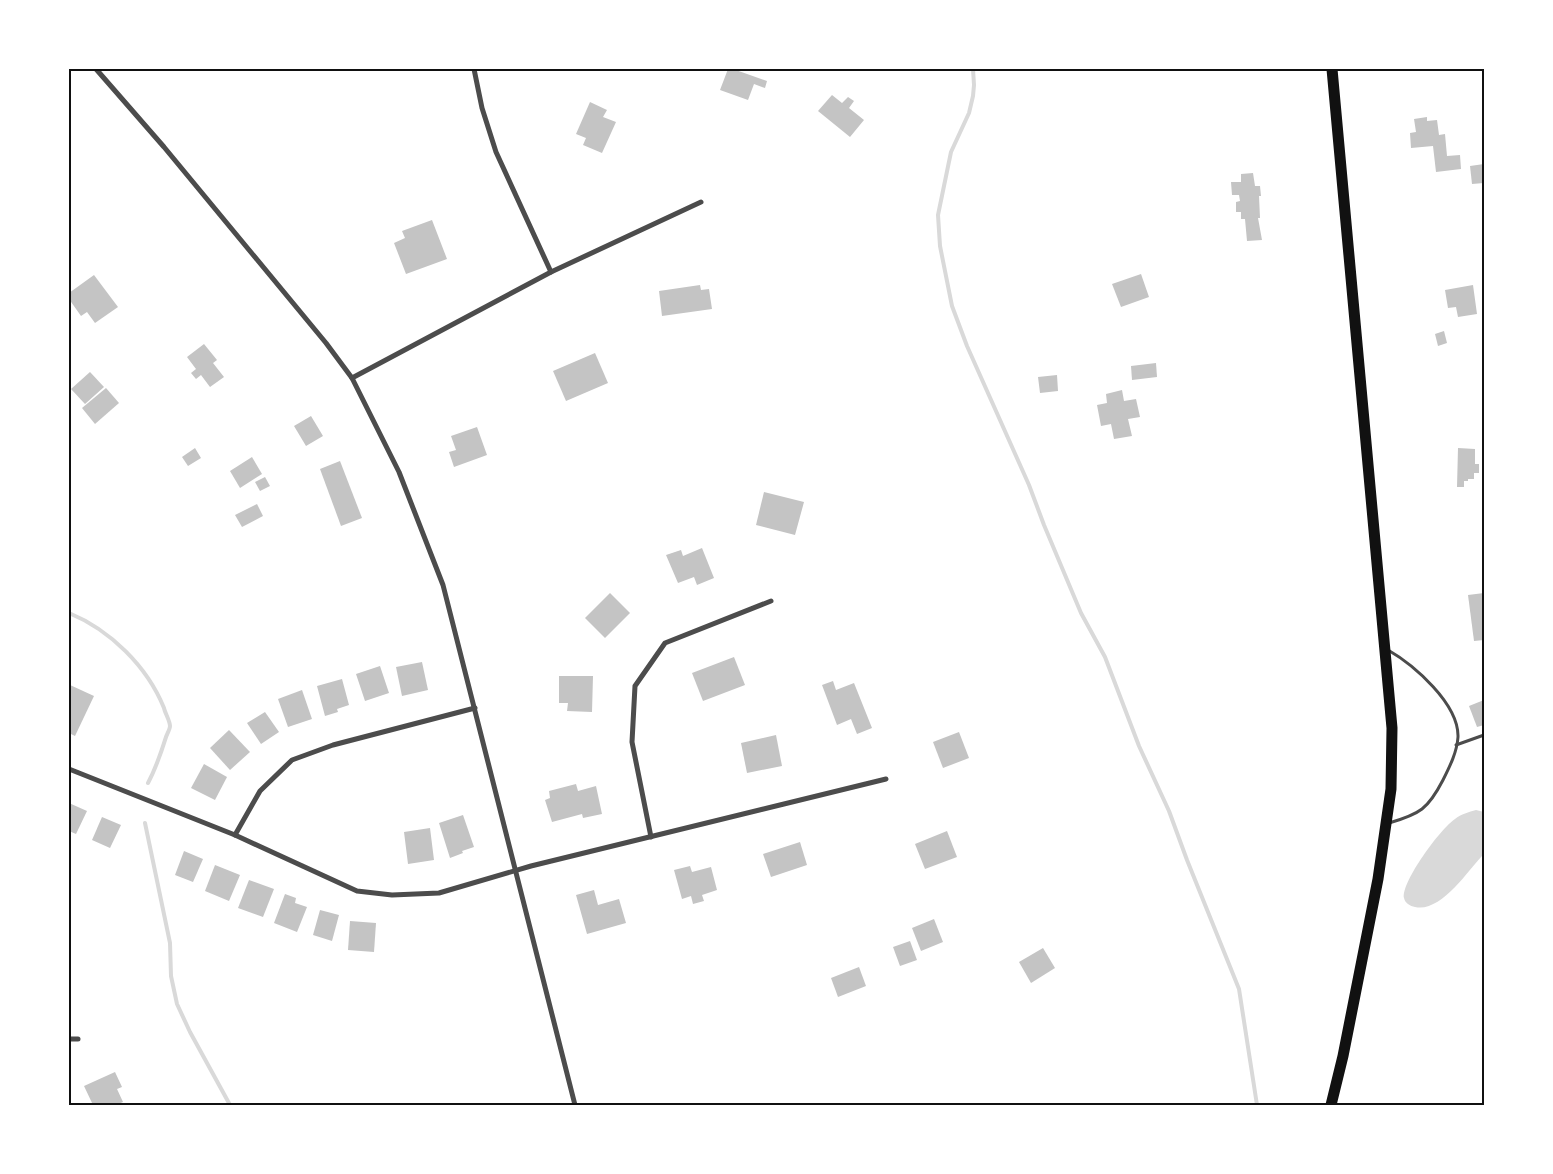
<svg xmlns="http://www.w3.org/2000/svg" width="1553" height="1174" font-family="'Varela Round',sans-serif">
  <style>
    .water { fill: #d9d9d9 }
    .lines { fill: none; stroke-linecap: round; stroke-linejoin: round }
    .stream { stroke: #d9d9d9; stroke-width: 4 }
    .building { fill: #c4c4c4 }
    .service { stroke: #4c4c4c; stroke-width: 3 }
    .minor { stroke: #4c4c4c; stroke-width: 5 }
    .trunk { stroke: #111; stroke-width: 11 }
    .neatline { fill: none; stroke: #111; stroke-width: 2 }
  </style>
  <rect width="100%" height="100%" fill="#fff"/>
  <path class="water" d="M1476,810L1484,812V852L1482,856C1467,872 1440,913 1415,907C1410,906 1405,903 1404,898C1401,882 1441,828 1455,819C1461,814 1469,812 1476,810Z"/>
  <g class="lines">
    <g class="stream">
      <path d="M973,69L974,85L973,96L969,113L951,152L938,215L940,246L952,306L967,346L1029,485L1044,525L1081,613L1105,657L1139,746L1169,811L1187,860L1239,989L1257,1105"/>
      <path d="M69,613C110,630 147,666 164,708C165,713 170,721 170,726C170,729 167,734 166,737C161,753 156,768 148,783"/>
      <path d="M145,823L170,943L171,976L177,1004L190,1032L230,1105"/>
    </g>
  </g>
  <g class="building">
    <path d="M728,69H733L767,81L765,88L754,84L748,100L720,90Z"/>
    <path d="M832,95L842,103L848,97L854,101L849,108L864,120L850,137L818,111Z"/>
    <path d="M590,102L607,110L603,117L616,122L602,153L583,145L586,138L576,134Z"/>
    <path d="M1427,117V121L1437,120L1439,135L1445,134L1447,156L1460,155L1461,169L1436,172L1433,146L1411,148L1410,133L1416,132L1414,119Z"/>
    <path d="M1484,164V183L1472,184L1470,166Z"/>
    <path d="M1253,173L1255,186H1260L1261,196H1259L1260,218H1258L1262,240L1247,241L1245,219H1241V212H1236V202L1240,201L1239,195H1232L1231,182H1241V174Z"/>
    <path d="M432,220L447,259L406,274L394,243L405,238L402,231Z"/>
    <path d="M1141,274L1149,297L1121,307L1112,284Z"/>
    <path d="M94,275L118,307L95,323L87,312L81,316L69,299V293Z"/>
    <path d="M700,285L701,290L709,289L712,309L662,316L659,291Z"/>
    <path d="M1473,285L1477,314L1458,317L1456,307L1448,308L1445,290Z"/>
    <path d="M1444,331L1447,343L1438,346L1435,334Z"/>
    <path d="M204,344L217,360L213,363L224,377L210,387L201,375L196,379L191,373L196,369L187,357Z"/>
    <path d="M595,353L608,383L566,401L553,371Z"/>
    <path d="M1156,363L1157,377L1132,380L1131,366Z"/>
    <path d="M90,372L104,387L85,404L71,389Z"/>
    <path d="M1057,375L1058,391L1040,393L1038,377Z"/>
    <path d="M106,388L119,403L95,424L82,408Z"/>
    <path d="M1122,390L1124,401L1136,399L1140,417L1128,419L1132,436L1114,439L1111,424L1101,426L1097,405L1107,403L1106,394Z"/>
    <path d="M311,416L323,436L306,446L294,426Z"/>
    <path d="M477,427L487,455L454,467L449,452L456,450L451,436Z"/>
    <path d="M195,448L201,458L188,466L182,457Z"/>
    <path d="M1458,448L1475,449V464H1479V473H1474V479H1468V481H1464V487H1457Z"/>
    <path d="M252,457L262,474L240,488L230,471Z"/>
    <path d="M340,461L362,518L341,526L320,469Z"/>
    <path d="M265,477L270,486L260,491L255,482Z"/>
    <path d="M764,492L804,502L795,535L756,525Z"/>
    <path d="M257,504L263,516L242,527L235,515Z"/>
    <path d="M702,548L714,578L697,585L694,577L678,583L666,555L681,550L683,556Z"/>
    <path d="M610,593L630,613L605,638L585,618Z"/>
    <path d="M1484,593V640L1474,641L1468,595Z"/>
    <path d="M734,657L745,685L703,701L692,673Z"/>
    <path d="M422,662L428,690L402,696L396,667Z"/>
    <path d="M380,666L389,693L365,701L356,674Z"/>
    <path d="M559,676H593L592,712L567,711L568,703H559Z"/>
    <path d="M342,679L349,705L337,709L338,712L325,716L317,686Z"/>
    <path d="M833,681L836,690L854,683L872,728L857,734L851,719L837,725L822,685Z"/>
    <path d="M70,685L94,696L75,736L69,733Z"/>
    <path d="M302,690L312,719L288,727L278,699Z"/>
    <path d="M1484,700V725L1477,727L1469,706Z"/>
    <path d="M265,712L279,732L261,744L247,723Z"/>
    <path d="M229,730L250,752L230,770L210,748Z"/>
    <path d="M959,732L969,758L943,768L933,742Z"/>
    <path d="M776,735L782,766L747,773L741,743Z"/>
    <path d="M204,764L227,777L215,800L191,788Z"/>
    <path d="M576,784L578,791L596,786L602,814L583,818L582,814L552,822L545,800L550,798L549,791Z"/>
    <path d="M69,803L87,811L76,834L69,831Z"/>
    <path d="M463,815L474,847L462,851L463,853L450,858L439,823Z"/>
    <path d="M102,817L121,825L110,848L92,840Z"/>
    <path d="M430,828L434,860L408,864L404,832Z"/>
    <path d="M947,831L957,857L925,869L915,844Z"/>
    <path d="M800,842L807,865L771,877L763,854Z"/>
    <path d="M184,851L203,859L193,882L175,875Z"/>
    <path d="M215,865L240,875L229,901L205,891Z"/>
    <path d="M690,866L692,872L711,867L717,890L702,895L704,901L693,904L691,896L682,899L674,870Z"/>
    <path d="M249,880L274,889L263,917L238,908Z"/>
    <path d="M594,890L598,905L619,899L626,923L587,934L576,895Z"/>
    <path d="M285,894L296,898L295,903L307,907L297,932L274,923Z"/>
    <path d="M320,910L339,915L332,941L313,935Z"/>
    <path d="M934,919L943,942L921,951L912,928Z"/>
    <path d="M350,921L376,923L374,952L348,950Z"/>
    <path d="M910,941L917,960L900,966L893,947Z"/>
    <path d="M1043,948L1055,968L1031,983L1019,962Z"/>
    <path d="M859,967L866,986L838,997L831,978Z"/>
    <path d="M115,1072L122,1087L117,1089L123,1102L116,1105H93L84,1086Z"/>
    <rect x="69" y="1083" width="2" height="22"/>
  </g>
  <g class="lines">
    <g class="service">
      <path d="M1388,650C1414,665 1459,704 1458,737C1457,752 1450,766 1443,780C1428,809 1420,814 1389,823"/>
      <path d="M1456,745L1484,735"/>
    </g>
    <g class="minor">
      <path d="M96,69L164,147L326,343L352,378L399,472L443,585L575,1105"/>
      <path d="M474,69L482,108L496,152L551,272"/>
      <path d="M352,378L551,272L701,202"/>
      <path d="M69,769L235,835L357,891L392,895L439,893L531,866L886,779"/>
      <path d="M235,835L260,791L292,760L333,745L475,708"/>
      <path d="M651,837L632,742L635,686L665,643L771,601"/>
      <path d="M69,1039H78"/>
    </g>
    <path class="trunk" d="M1331,1105L1343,1056L1378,879L1391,789L1392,728L1332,69"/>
  </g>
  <rect width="1553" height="1174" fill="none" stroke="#ffffff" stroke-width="140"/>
  <rect x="70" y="70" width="1413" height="1034" class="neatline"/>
</svg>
